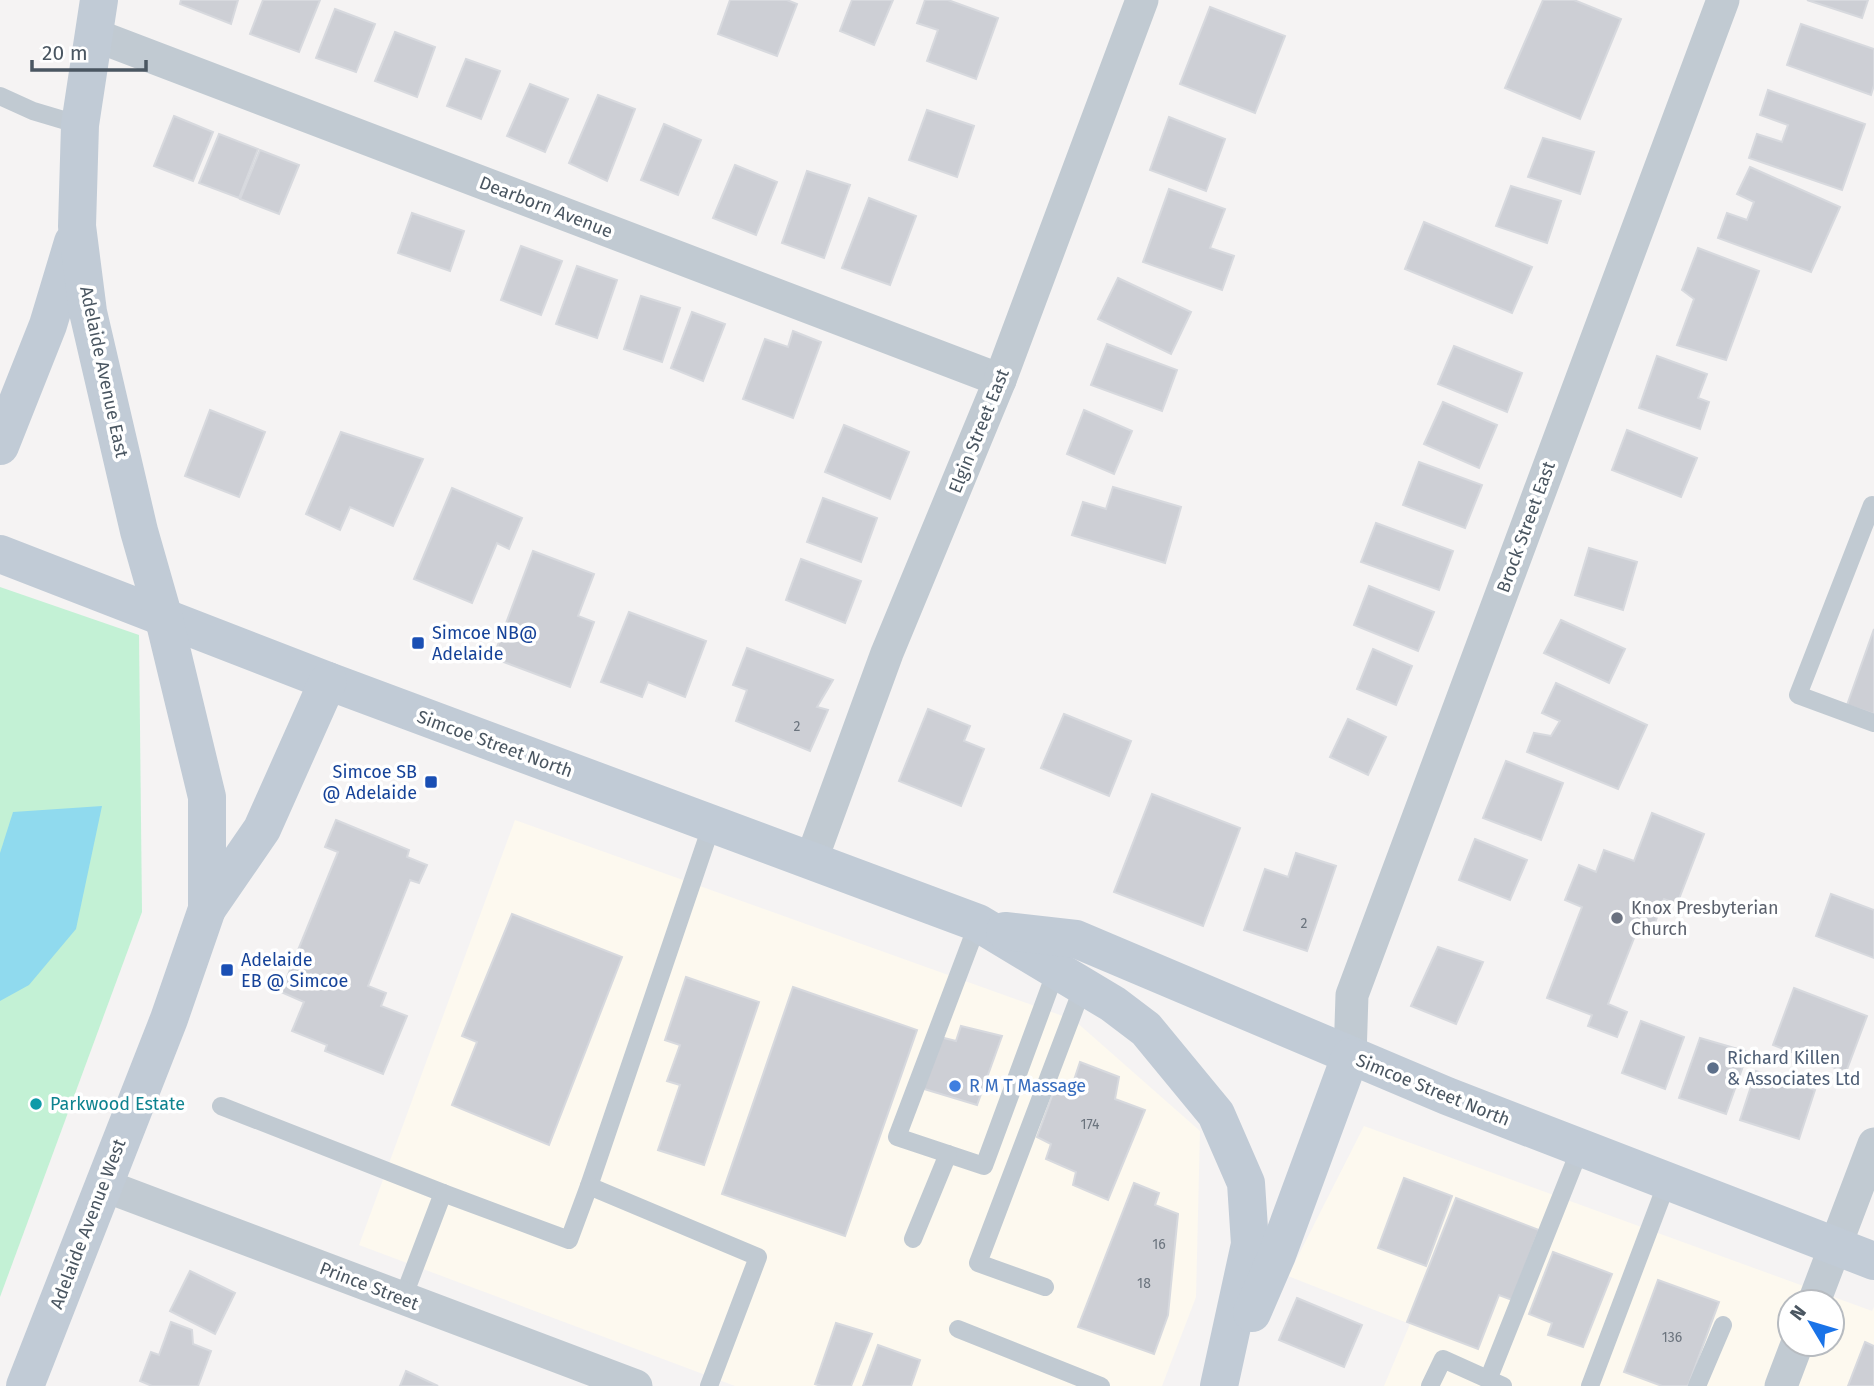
<svg xmlns="http://www.w3.org/2000/svg" width="1874" height="1386" font-family="'Fira Sans',sans-serif">
  <style>
    .commercial { fill: #fdf9ef; fill-rule: evenodd }
    .green { fill: #c3f1d5 }
    .water { fill: #90daee }
    .building { fill: #cdcfd5; stroke: #d7d9de; stroke-width: 2 }
    .lines { fill: none; stroke-linecap: round; stroke-linejoin: round }
    .lane { stroke: #c1cad2; stroke-width: 18 }
    .street { stroke: #c1cad2; stroke-width: 33 }
    .secondary { stroke: #c1cbd6; stroke-width: 38 }
    .transit-dot { fill: #1a4fb4; stroke: #fff; stroke-width: 2.5 }
    .worship-dot { fill: #6b7280; stroke: #fff; stroke-width: 2.5 }
    .service-dot { fill: #5c6f8a; stroke: #fff; stroke-width: 2.5 }
    .shop-dot { fill: #3f7fe0; stroke: #fff; stroke-width: 2.5 }
    .culture-dot { fill: #0f9aa8; stroke: #fff; stroke-width: 2.5 }
    .labels { text-anchor: middle; stroke-width: 7; stroke-linejoin: round; paint-order: stroke }
    .number-label { font-size: 14px; fill: #6b747e }
    .street-label { font-size: 18px; fill: #4a5661; stroke: #fff }
    .transit-label { font-size: 18px; fill: #164399; stroke: #fff; text-anchor: start }
    .worship-label { font-size: 18px; fill: #5b616d; stroke: #fff; text-anchor: start }
    .service-label { font-size: 18px; fill: #4e5e75; stroke: #fff; text-anchor: start }
    .shop-label { font-size: 18px; fill: #366cbe; stroke: #fff; text-anchor: start }
    .culture-label { font-size: 18px; fill: #0d838f; stroke: #fff; text-anchor: start }
  </style>
  <rect width="100%" height="100%" fill="#f5f3f3"/>
  <g class="commercial">
    <path d="M515,820L1074,1020L1200,1131L1196,1297L1162,1386H735L359,1245Z"/>
    <path d="M1364,1126L1872,1311L1874,1307V1386H1384L1410,1324L1288,1276ZM1790,1302H1832V1344H1790Z"/>
  </g>
  <path class="green" d="M0,587L139,635L142,912L0,1297Z"/>
  <path class="water" d="M102,806L76,929L29,985L0,1001V853L13,812Z"/>
  <g class="building">
    <path d="M181,0H238L231,24L180,4Z"/>
    <path d="M263,0H320L299,52L250,34Z"/>
    <path d="M730,0H787L797,4L777,56L718,34Z"/>
    <path d="M852,0H893L874,45L840,31Z"/>
    <path d="M925,0H948L998,18L976,79L927,61L938,30L917,23Z"/>
    <path d="M1543,0H1574L1621,19L1580,119L1505,88Z"/>
    <path d="M1807,0H1868L1862,18Z"/>
    <path d="M1210,7L1285,36L1255,113L1180,84Z"/>
    <path d="M335,9L375,24L356,72L316,58Z"/>
    <path d="M1801,24L1874,49V85L1871,95L1787,65Z"/>
    <path d="M395,32L435,47L417,97L375,81Z"/>
    <path d="M466,59L500,71L481,119L447,106Z"/>
    <path d="M530,84L568,99L545,152L507,136Z"/>
    <path d="M1768,90L1865,124L1842,190L1749,158L1757,134L1782,142L1788,125L1760,115Z"/>
    <path d="M598,95L635,109L607,181L569,163Z"/>
    <path d="M927,110L974,126L957,177L909,160Z"/>
    <path d="M174,116L213,132L193,181L154,166Z"/>
    <path d="M1169,117L1225,139L1206,191L1150,170Z"/>
    <path d="M664,124L701,140L678,195L641,180Z"/>
    <path d="M219,134L258,149L239,198L199,183Z"/>
    <path d="M1543,138L1594,152L1580,194L1528,177Z"/>
    <path d="M260,150L299,165L279,214L240,199Z"/>
    <path d="M735,165L777,182L756,235L713,218Z"/>
    <path d="M1750,167L1840,207L1811,272L1718,238L1727,213L1747,220L1754,202L1737,194Z"/>
    <path d="M807,171L850,185L824,258L782,243Z"/>
    <path d="M1511,186L1561,201L1547,243L1496,226Z"/>
    <path d="M1169,189L1225,209L1210,248L1234,256L1222,290L1143,262Z"/>
    <path d="M869,198L916,216L890,285L842,268Z"/>
    <path d="M412,213L464,231L450,271L398,253Z"/>
    <path d="M1424,222L1532,267L1512,313L1405,269Z"/>
    <path d="M521,246L562,261L541,315L501,300Z"/>
    <path d="M1698,248L1759,271L1726,360L1677,345L1694,299L1682,290Z"/>
    <path d="M577,266L617,280L597,338L556,324Z"/>
    <path d="M1118,278L1191,312L1171,354L1098,319Z"/>
    <path d="M641,296L680,308L662,362L624,349Z"/>
    <path d="M692,312L725,324L703,381L671,368Z"/>
    <path d="M793,331L821,342L793,418L743,399L765,339L788,347Z"/>
    <path d="M1107,344L1177,370L1162,411L1091,385Z"/>
    <path d="M1454,346L1522,373L1507,412L1438,384Z"/>
    <path d="M1657,356L1707,374L1698,398L1709,402L1700,429L1639,408Z"/>
    <path d="M1443,402L1497,425L1479,468L1424,444Z"/>
    <path d="M210,410L265,432L239,497L185,476Z"/>
    <path d="M1084,410L1132,431L1114,474L1067,454Z"/>
    <path d="M844,425L909,452L890,499L825,472Z"/>
    <path d="M1627,430L1697,458L1681,497L1612,470Z"/>
    <path d="M341,432L423,459L393,526L350,507L340,530L306,514Z"/>
    <path d="M1419,462L1482,485L1465,528L1403,505Z"/>
    <path d="M1113,487L1181,507L1165,563L1072,535L1083,502L1106,509Z"/>
    <path d="M452,488L522,518L509,549L497,543L472,603L414,579Z"/>
    <path d="M823,498L877,518L861,562L807,542Z"/>
    <path d="M1376,523L1453,551L1439,590L1361,562Z"/>
    <path d="M1589,548L1637,562L1623,610L1575,595Z"/>
    <path d="M533,551L594,574L578,616L594,622L570,687L493,658Z"/>
    <path d="M801,559L861,581L845,623L786,600Z"/>
    <path d="M1369,586L1434,612L1418,651L1354,625Z"/>
    <path d="M629,612L706,641L685,697L648,682L642,697L601,682Z"/>
    <path d="M1561,620L1625,649L1609,683L1544,653Z"/>
    <path d="M1874,629V714L1847,705Z"/>
    <path d="M747,648L833,680L817,707L828,710L810,751L736,721L747,690L733,685Z"/>
    <path d="M1373,649L1412,666L1396,705L1357,689Z"/>
    <path d="M1556,683L1647,725L1618,789L1527,752L1534,733L1551,736L1560,721L1542,713Z"/>
    <path d="M928,709L970,726L964,741L984,749L961,806L899,781Z"/>
    <path d="M1064,714L1131,741L1109,796L1041,768Z"/>
    <path d="M1348,719L1386,737L1368,775L1330,757Z"/>
    <path d="M1506,761L1563,783L1541,840L1483,818Z"/>
    <path d="M1152,794L1240,828L1203,926L1114,892Z"/>
    <path d="M1652,813L1704,834L1677,904L1664,899L1651,933L1638,928L1608,1004L1627,1012L1617,1037L1588,1026L1592,1015L1547,998L1582,907L1565,900L1579,865L1596,872L1604,850L1634,861Z"/>
    <path d="M336,820L409,850L407,857L427,865L419,883L410,880L368,986L386,993L381,1006L407,1016L383,1074L325,1051L327,1045L292,1031L304,1002L281,992L338,852L325,847Z"/>
    <path d="M1475,839L1527,860L1510,900L1459,880Z"/>
    <path d="M1296,853L1336,866L1307,951L1244,930L1265,869L1288,877Z"/>
    <path d="M1831,894L1874,910V958L1816,936Z"/>
    <path d="M512,914L622,957L549,1145L452,1105L477,1042L462,1036Z"/>
    <path d="M1438,947L1483,962L1456,1024L1411,1006Z"/>
    <path d="M686,977L759,1002L704,1165L658,1150L680,1085L667,1081L680,1045L665,1040Z"/>
    <path d="M793,987L917,1030L845,1236L722,1194Z"/>
    <path d="M1794,988L1867,1016L1846,1072L1773,1045Z"/>
    <path d="M1641,1021L1684,1037L1665,1089L1622,1073Z"/>
    <path d="M961,1026L1002,1036L977,1105L921,1088L940,1037L956,1041Z"/>
    <path d="M1700,1038L1748,1052L1726,1114L1679,1098Z"/>
    <path d="M1080,1062L1119,1077L1115,1099L1145,1110L1108,1200L1073,1185L1076,1172L1046,1159L1051,1144L1037,1137L1055,1088L1073,1083Z"/>
    <path d="M1756,1071L1815,1090L1799,1139L1740,1120Z"/>
    <path d="M1404,1178L1452,1196L1426,1266L1378,1248Z"/>
    <path d="M1134,1183L1159,1193L1155,1205L1178,1214L1168,1315L1154,1354L1078,1327Z"/>
    <path d="M1456,1198L1539,1230L1512,1300L1499,1295L1478,1349L1407,1322Z"/>
    <path d="M1553,1252L1612,1274L1583,1347L1548,1335L1552,1323L1529,1314Z"/>
    <path d="M190,1271L235,1293L215,1334L170,1311Z"/>
    <path d="M1658,1280L1719,1302L1688,1386H1662L1624,1372Z"/>
    <path d="M1297,1298L1362,1325L1344,1367L1279,1340Z"/>
    <path d="M171,1322L192,1330L193,1344L211,1351L198,1386H152L140,1381L151,1352L159,1355Z"/>
    <path d="M836,1323L872,1334L851,1386H821L815,1384Z"/>
    <path d="M1865,1342L1874,1346V1386H1848Z"/>
    <path d="M878,1345L920,1360L911,1386H863Z"/>
    <path d="M406,1371L438,1386H400Z"/>
  </g>
  <g class="lines">
    <g class="lane">
      <path d="M0,96L33,111L80,125"/>
      <path d="M1874,506L1872,505L1798,695L1874,723"/>
      <path d="M221,1106L443,1193L403,1298"/>
      <path d="M948,1154L984,1166L1057,968"/>
      <path d="M589,1186L712,824"/>
      <path d="M443,1193L569,1240L589,1186L758,1257L709,1386"/>
      <path d="M913,1239L948,1154L897,1137L978,923"/>
      <path d="M1045,1287L978,1263L1084,984"/>
      <path d="M958,1329L1101,1386"/>
      <path d="M1488,1380L1580,1149"/>
      <path d="M1430,1386L1443,1359L1503,1386"/>
      <path d="M1590,1386L1668,1180"/>
      <path d="M1697,1386L1723,1325"/>
    </g>
    <g class="street">
      <path d="M92,34L1000,380"/>
      <path d="M811,861L887,653L1000,380L1142,0"/>
      <path d="M1350,1057L1352,995L1723,0"/>
      <path d="M103,1185L636,1386"/>
      <path d="M1814,1302L1874,1144"/>
      <path d="M1781,1386L1797,1344"/>
    </g>
    <g class="secondary">
      <path d="M0,446L48,325L73,242"/>
      <path d="M0,554L328,681L978,923L1113,1004L1146,1029L1216,1114L1246,1183L1250,1244L1219,1386"/>
      <path d="M207,909L262,829L328,681"/>
      <path d="M1005,931L1076,939L1447,1096L1874,1261"/>
      <path d="M1252,1313L1277,1255L1350,1057"/>
      <path d="M25,1386L169,1019L207,909V797L163,615L139,531L88,312L77,226L80,125L99,0"/>
    </g>
  </g>
  <g class="transit-dot">
    <rect x="411" y="636" width="14" height="14" rx="3.5"/>
    <rect x="424" y="775" width="14" height="14" rx="3.5"/>
    <rect x="220" y="963" width="14" height="14" rx="3.5"/>
  </g>
  <circle class="worship-dot" cx="1617" cy="918" r="7"/>
  <circle class="service-dot" cx="1713" cy="1068" r="7"/>
  <circle class="shop-dot" cx="955" cy="1086" r="7"/>
  <circle class="culture-dot" cx="36" cy="1104" r="7"/>
  <g class="labels">
    <g class="number-label">
      <text x="797" y="731">2</text>
      <text x="1304" y="928">2</text>
      <text x="1090" y="1129">174</text>
      <text x="1159" y="1249">16</text>
      <text x="1144" y="1288">18</text>
      <text x="1672" y="1342">136</text>
    </g>
    <g class="street-label">
      <text transform="translate(546 207) rotate(21)" y="6">Dearborn Avenue</text>
      <text transform="translate(104 372) rotate(78)" y="6">Adelaide Avenue East</text>
      <text transform="translate(979 431) rotate(-68)" y="6">Elgin Street East</text>
      <text transform="translate(1526 527) rotate(-70)" y="6">Brock Street East</text>
      <text transform="translate(495 744) rotate(20)" y="6">Simcoe Street North</text>
      <text transform="translate(1433 1090) rotate(22)" y="6">Simcoe Street North</text>
      <text transform="translate(88 1224) rotate(-69)" y="6">Adelaide Avenue West</text>
      <text transform="translate(369 1286) rotate(21)" y="6">Prince Street</text>
    </g>
    <g class="transit-label">
      <text x="432" y="639">Simcoe NB@<tspan x="432" dy="21">Adelaide</tspan></text>
      <text x="417" y="778" text-anchor="end">Simcoe SB<tspan x="417" dy="21">@ Adelaide</tspan></text>
      <text x="241" y="966">Adelaide<tspan x="241" dy="21">EB @ Simcoe</tspan></text>
    </g>
    <g class="worship-label">
      <text x="1631" y="914">Knox Presbyterian<tspan x="1631" dy="21">Church</tspan></text>
    </g>
    <g class="service-label">
      <text x="1727" y="1064">Richard Killen<tspan x="1727" dy="21">&amp; Associates Ltd</tspan></text>
    </g>
    <g class="shop-label">
      <text x="969" y="1092">R M T Massage</text>
    </g>
    <g class="culture-label">
      <text x="50" y="1110">Parkwood Estate</text>
    </g>
  </g>
  <g transform="translate(1811 1323) rotate(308)"><circle r="33" fill="#ffffff" stroke="#b7bbc0" stroke-width="2"/>
  <path d="M0-5L12 26L0 18L-12 26Z" fill="#1a73e8"/>
  <text y="-10" font-size="19" font-weight="bold" text-anchor="middle" fill="#4a5661">N</text>
  </g>
  <path d="M32 60v10h114v-10" fill="none" stroke="#4a5661" stroke-width="3.5"/>
  <text x="42" y="60" font-size="21" fill="#4a5661" stroke="#ffffff" stroke-width="5" paint-order="stroke">20 m</text>
</svg>
